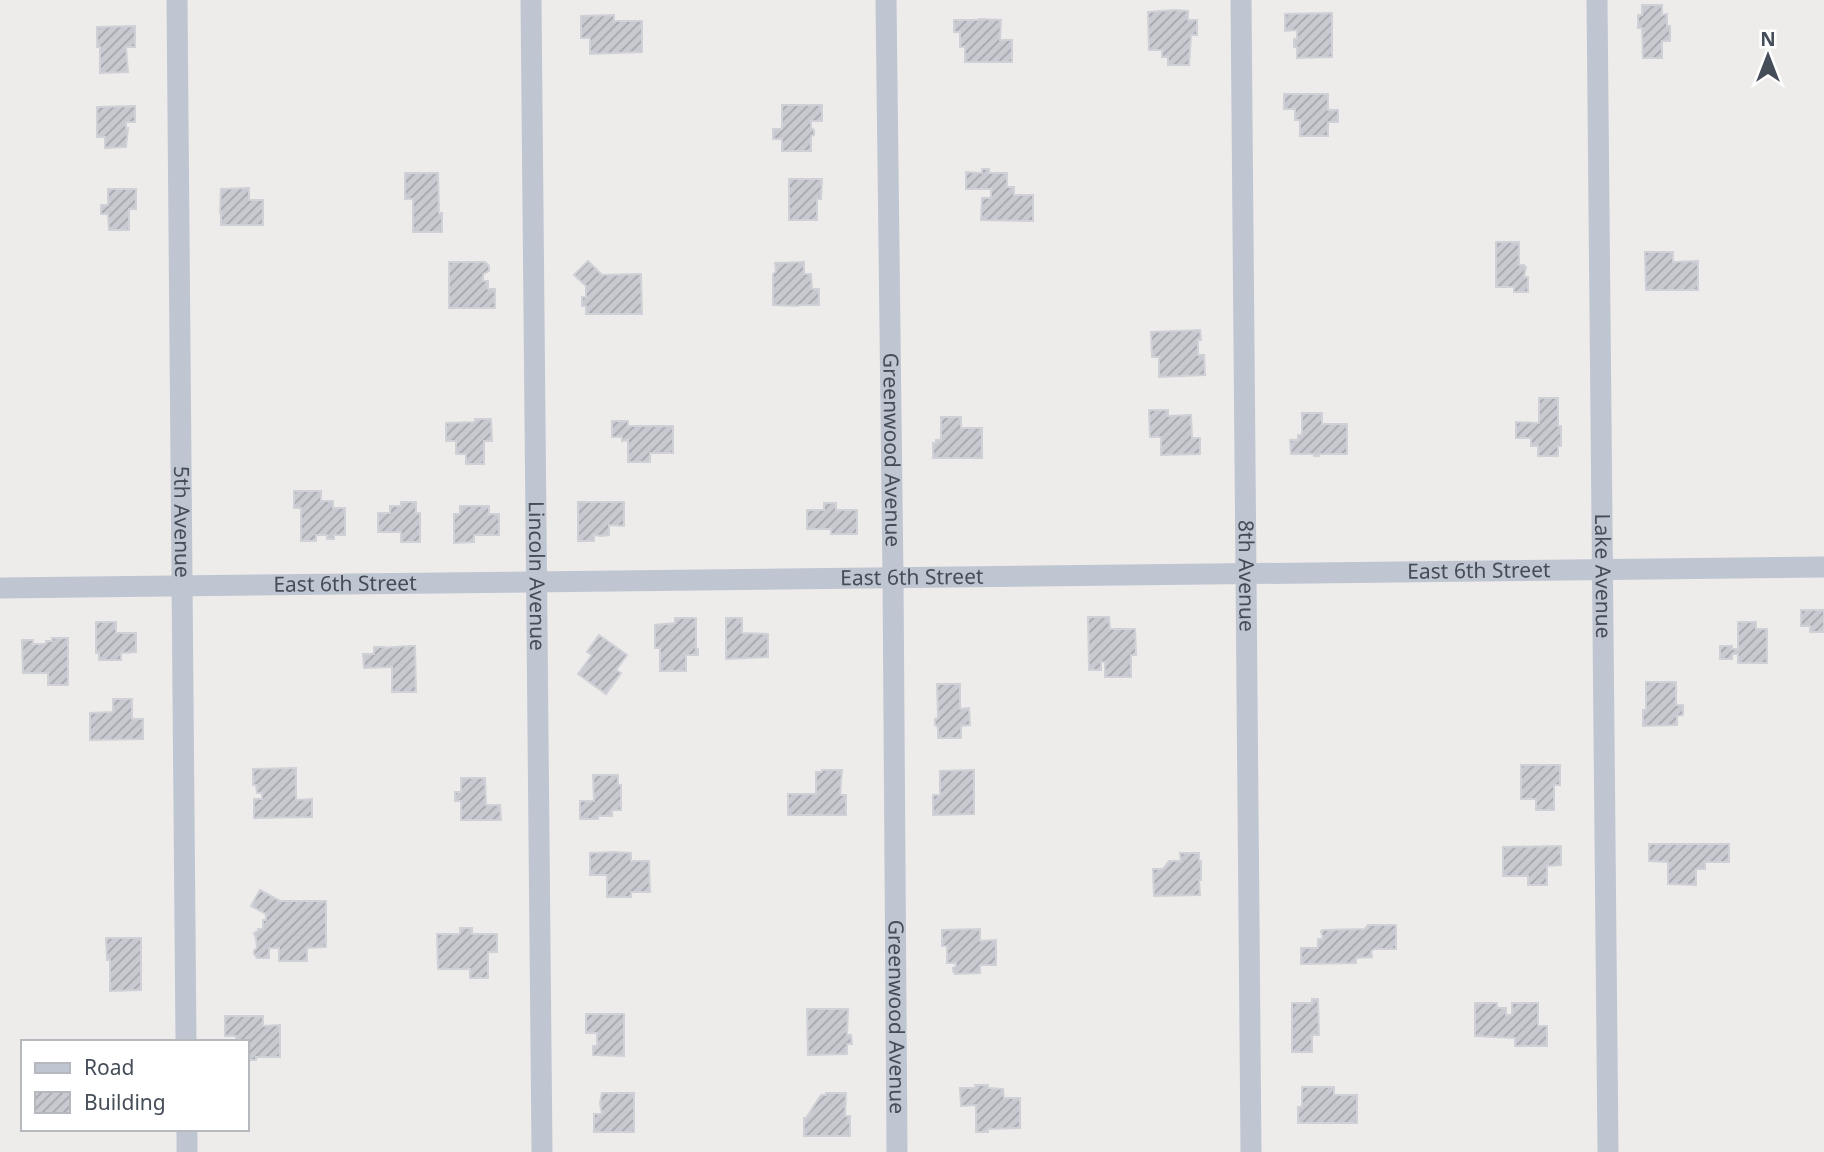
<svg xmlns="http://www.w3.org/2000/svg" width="1824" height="1152" font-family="'Noto Sans',sans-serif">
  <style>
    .building { fill: url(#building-hatch); stroke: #cfd1d7; stroke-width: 2 }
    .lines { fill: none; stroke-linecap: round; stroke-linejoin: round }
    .minor { stroke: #bfc6d1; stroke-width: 21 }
    .labels { text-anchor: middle; stroke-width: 5; stroke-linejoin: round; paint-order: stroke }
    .street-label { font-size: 21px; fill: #454d58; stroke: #fff }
  </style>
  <defs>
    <pattern id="building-hatch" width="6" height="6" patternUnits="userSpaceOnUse" patternTransform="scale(1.75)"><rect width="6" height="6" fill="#c9cad1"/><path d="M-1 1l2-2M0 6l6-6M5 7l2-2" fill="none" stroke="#a5a6ac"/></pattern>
  </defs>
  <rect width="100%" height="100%" fill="#eeeceb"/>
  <g class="building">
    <path d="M1642,5H1662V15L1667,14V26H1670V41H1662V58H1643L1642,28H1638V15H1642Z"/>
    <path d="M1175,10L1188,11V20H1197V35H1191L1189,65H1168V57H1162V50H1149L1148,12Z"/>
    <path d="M1332,13V57L1297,58V47H1294V39H1297V30L1285,31V14Z"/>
    <path d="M614,15V21H642V52L590,54V38H581V16Z"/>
    <path d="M979,19L1001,20L1000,40H1012V62H965V47H960V32H954V20H978Z"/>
    <path d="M135,26V47H126L128,72L100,73V47H97V27Z"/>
    <path d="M1284,94H1328V110H1338V122H1328V136H1300V120H1295V109H1284Z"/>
    <path d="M782,105H822V121H811V128L814,130V135L811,136V151H782V139H773V129H782Z"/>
    <path d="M135,106V122H126V128H128L126,147L105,148V137H97V107Z"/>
    <path d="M982,169H989V173H1007V187H1014V195H1033V221L981,220L982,198H991V189H966V172L982,173Z"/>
    <path d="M405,173H438L439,213H442V232H413V199H405Z"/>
    <path d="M789,179H822L821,199H817V220H789Z"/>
    <path d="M249,188V200H263V225H221V213H220L221,189Z"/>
    <path d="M108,189H136V209H129V230H109L108,214H101V205H108Z"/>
    <path d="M1496,242H1519V265H1524L1526,267L1524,277H1528V292H1514V287H1496Z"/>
    <path d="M1645,252H1673V262L1698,261V290H1646Z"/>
    <path d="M588,261L602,275L641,274L642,314H586V306H582V297H586V286L574,275Z"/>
    <path d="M449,262H485L489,266V271L483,274V281H488V289H495V308H449Z"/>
    <path d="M804,262V274H811L812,289H819V305H799L798,306L773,305V274L776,272L775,263Z"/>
    <path d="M1200,330L1201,340H1198V355H1204L1205,375L1159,377V357H1152L1151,332Z"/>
    <path d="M1539,398H1558V426H1561V446H1558V456H1538V446H1531V438H1516V422L1539,423Z"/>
    <path d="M1149,410H1168V416L1191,415L1192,438H1200V454L1161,455V437H1150Z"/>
    <path d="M1302,413H1322V424H1347V454H1319V456H1314V454H1291L1290,440H1298V435H1302Z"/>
    <path d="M941,417H961V428H982V458H933V443H936V440H941Z"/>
    <path d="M475,419H491L492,441H484V464H466V454H456V441H446V423L475,422Z"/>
    <path d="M612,421H628V426H673V453H650V462H628V440L622,441V437H612Z"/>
    <path d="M294,491H321V501H333V508H345V535H334V539H327V535H316V541H301V508H294Z"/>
    <path d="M401,502H416V513H420V542H401V532H378V513H390V506H401Z"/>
    <path d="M578,502H624V526L609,525V535L601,536L594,535V541H578Z"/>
    <path d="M824,503H836V510H857V534H831V529H807V510H824Z"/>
    <path d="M460,506H489V514H499V535H474V542L454,543V514H460Z"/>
    <path d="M1801,610H1824V632H1810V626H1801Z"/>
    <path d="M1088,617H1109L1110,629H1135L1136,655H1131V677H1105V662H1101V670H1089Z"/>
    <path d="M675,618H696V649H698V655H686V671H660V648H655V625L675,623Z"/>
    <path d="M726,618H742V633L768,634V657L726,659Z"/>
    <path d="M96,622H116V633H136V652L121,653V660H99V653H96Z"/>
    <path d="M1738,622H1756V629H1767V663H1738V654H1732V659H1720V646H1732V649H1738Z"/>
    <path d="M599,635L627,655L616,670L621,673L606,694L578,674L592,655L587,652Z"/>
    <path d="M52,638H68V685H48V673H23L22,640H33V644H46V641H52Z"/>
    <path d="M405,646L407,648L408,646H415L416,692H392V667L364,668L363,654H374V647H385V648Z"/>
    <path d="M1646,682H1676V705H1683V715L1677,716V725L1643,726V710H1646Z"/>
    <path d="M937,684H960V709L969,708L970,725L961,726V738H938V727L935,725V719L938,718Z"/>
    <path d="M113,699H132V719H143V739L90,740V713L113,712Z"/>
    <path d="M1521,765H1560V785H1554V810H1536V799H1521Z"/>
    <path d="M296,768V800L312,799V817L254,818V799H262V793H257L256,785H253V769Z"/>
    <path d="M822,770H842L840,795H846V815H788V794H816V772H822Z"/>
    <path d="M974,770V814L933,815V795H940V771Z"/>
    <path d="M593,775H618V785H621V810H612V816H598V819H580V801H594Z"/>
    <path d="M461,778H485L486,805H500L501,820H461V801H455V792H461Z"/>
    <path d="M1649,844H1729V862H1705V869H1696V885L1668,884V862L1649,861Z"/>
    <path d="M1561,846V865L1547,866V885H1528V876H1503V847Z"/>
    <path d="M614,852L631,853V861H649L650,892H631V897H607V875H590V853Z"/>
    <path d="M1180,853H1199V861H1201V880H1199L1200,895L1154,896L1153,869H1163L1169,861H1181Z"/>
    <path d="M260,890L280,901H326V947L307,948V961H279V948H269V958H257L254,954V951L257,948L256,939L254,933L258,931V929H263V920H266V914L251,906Z"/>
    <path d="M1368,925H1396V949H1374L1371,951L1372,957L1356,958V963L1301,964V948H1318V939H1323L1321,931L1323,930L1365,929Z"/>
    <path d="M460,928H472V934H497V952H488V978H470V969H438L437,934H460Z"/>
    <path d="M980,929V941L996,940V965H980V973L955,974L953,971V968L956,966V963H947V946H942V930Z"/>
    <path d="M106,938H141V990L110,991V960H107Z"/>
    <path d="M1312,999H1318L1319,1035H1312V1052H1292V1003H1312Z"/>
    <path d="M1475,1003H1497V1008H1506V1015H1512V1003H1538V1026H1547V1046H1515V1038L1475,1036Z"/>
    <path d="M807,1009H848L847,1035H851L852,1044H847V1054L808,1055Z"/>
    <path d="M586,1014H624V1056L593,1055V1046H597V1033H586Z"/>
    <path d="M225,1016H263V1026L280,1025V1057H256V1060H247V1042H236V1036H225Z"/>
    <path d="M975,1085H988V1088L1003,1089L1004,1098H1020V1128L988,1129V1132H976V1105L961,1106L960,1088H976Z"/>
    <path d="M1302,1087H1334V1095H1357V1123H1298V1107H1302Z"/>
    <path d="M602,1093H634V1132H594V1114H602L600,1103Z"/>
    <path d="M826,1093H846L845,1116H850V1136H804V1118H806L821,1095H826Z"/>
  </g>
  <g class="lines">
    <g class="minor">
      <path id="s1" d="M177,0L186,1042"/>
      <path id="s2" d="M531,0L542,1152"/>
      <path id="s3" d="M886,0L893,578L897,1152"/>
      <path id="s4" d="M1241,0L1251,1152"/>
      <path id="s5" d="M1597,0L1608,1152"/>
      <path id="s6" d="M0,588L1824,567"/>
      <path d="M187,1129V1152"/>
    </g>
  </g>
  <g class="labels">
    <g class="street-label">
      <text dy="7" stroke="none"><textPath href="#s3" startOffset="450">Greenwood Avenue</textPath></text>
      <text dy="7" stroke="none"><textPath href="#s1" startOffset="522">5th Avenue</textPath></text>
      <text dy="7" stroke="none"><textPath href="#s6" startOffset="1479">East 6th Street</textPath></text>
      <text dy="7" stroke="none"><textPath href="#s2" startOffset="576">Lincoln Avenue</textPath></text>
      <text dy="7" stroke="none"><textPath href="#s4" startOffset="576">8th Avenue</textPath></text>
      <text dy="7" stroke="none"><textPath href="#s5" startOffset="576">Lake Avenue</textPath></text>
      <text dy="7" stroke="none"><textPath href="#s6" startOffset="912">East 6th Street</textPath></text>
      <text dy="7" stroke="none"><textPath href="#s6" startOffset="345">East 6th Street</textPath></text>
      <text dy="7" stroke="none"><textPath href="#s3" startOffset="1017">Greenwood Avenue</textPath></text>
    </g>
  </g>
  <rect x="21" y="1040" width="228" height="91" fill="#ffffff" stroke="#b5b8bc" stroke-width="2"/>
  <rect x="35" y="1063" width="35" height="10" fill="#bfc6d1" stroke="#b5b8bc" stroke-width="2"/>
  <text x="84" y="1075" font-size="21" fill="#454d58">Road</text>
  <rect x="35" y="1092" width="35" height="21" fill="url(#building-hatch)" stroke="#b5b8bc" stroke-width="2"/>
  <text x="84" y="1110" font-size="21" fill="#454d58">Building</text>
  <g transform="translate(1768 56)" stroke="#ffffff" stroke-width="5" paint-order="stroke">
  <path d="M0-5L12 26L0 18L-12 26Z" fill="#454d58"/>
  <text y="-10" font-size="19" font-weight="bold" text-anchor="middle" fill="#454d58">N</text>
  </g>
</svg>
